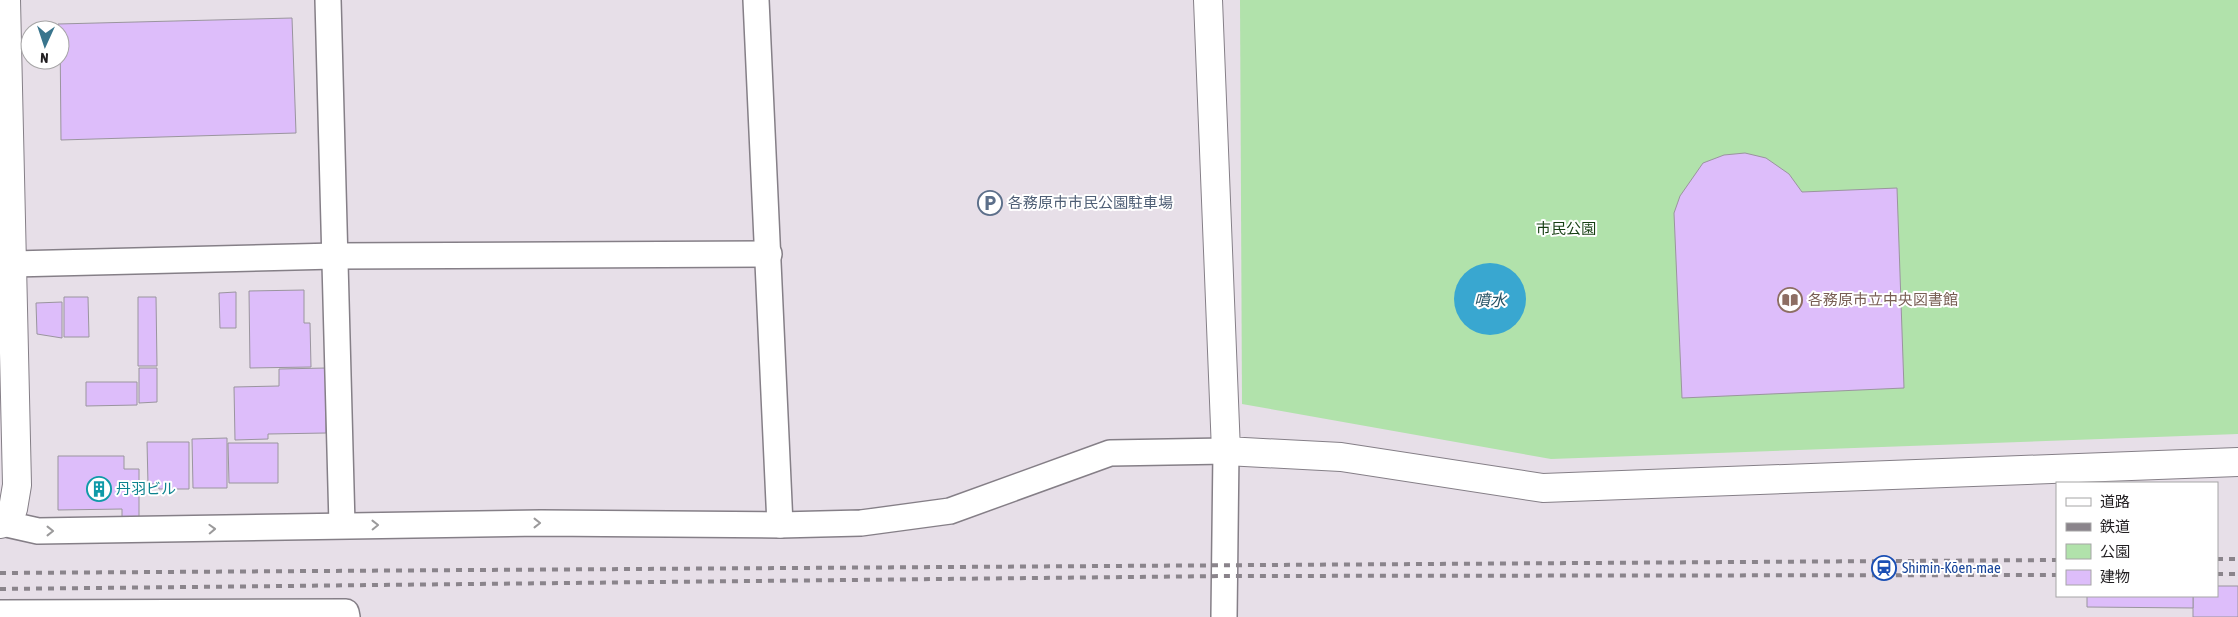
<svg xmlns="http://www.w3.org/2000/svg" width="2238" height="617" font-family="'Asap Condensed','Noto Sans JP',sans-serif">
  <style>
    .green { fill: #b1e2ab }
    .water { fill: #39a7d0 }
    .building { fill: #ddbdfa; stroke: #9a959e }
    .lines { fill: none; stroke-linecap: round; stroke-linejoin: round }
    .street-casing { stroke: #857f87; stroke-width: 28 }
    .secondary-casing { stroke: #857f87; stroke-width: 30 }
    .street { stroke: #fff; stroke-width: 25 }
    .secondary { stroke: #fff; stroke-width: 28 }
    .rail { stroke: #8a848b; stroke-width: 4; stroke-dasharray: 6 6; stroke-linecap: butt }
    .oneway { stroke: #9b9a9b }
    .labels { text-anchor: middle; stroke-width: 4; stroke-linejoin: round; paint-order: stroke }
    .service-label { font-size: 15px; fill: #4e5e75; stroke: #fff; text-anchor: start }
    .park-label { font-size: 15px; fill: #163f12; stroke: #fff }
    .education-label { font-size: 15px; fill: #785e54; stroke: #fff; text-anchor: start }
    .culture-label { font-size: 15px; fill: #0d838f; stroke: #fff; text-anchor: start }
    .transit-label { font-size: 15px; fill: #164399; stroke: #fff; text-anchor: start }
    .water-label { font-size: 16px; font-style: italic; fill: #265365; stroke: #fff }
  </style>
  <rect width="100%" height="100%" fill="#e7dfe8"/>
  <path class="green" d="M1240,0H2238V434L1551,459L1242,404Z"/>
  <circle class="water" cx="1490" cy="299" r="36"/>
  <g class="building">
    <path d="M292,18L296,133L61,140L60,30L58,24Z"/>
    <path d="M1745,153L1766,158L1789,174L1802,192L1897,188L1904,388L1682,398L1674,213L1680,196L1703,163L1724,155Z"/>
    <path d="M304,290V323H310L311,367L250,368L249,291Z"/>
    <path d="M236,292V328H220L219,293Z"/>
    <path d="M64,297H88L89,337H64Z"/>
    <path d="M138,297H156L157,366H138Z"/>
    <path d="M62,302V338L37,334L36,303Z"/>
    <path d="M139,368H157V402L139,403Z"/>
    <path d="M326,368V433L268,434V439L235,440L234,387L279,386V369Z"/>
    <path d="M86,382H137V405L86,406Z"/>
    <path d="M227,438V488H193L192,439Z"/>
    <path d="M147,442H189V489H159L158,484H148Z"/>
    <path d="M228,443H278V483H229Z"/>
    <path d="M58,456H124V469H139V519H122V509L58,510Z"/>
    <path d="M2217,586H2238V617H2193V596H2217Z"/>
    <path d="M2087,596H2193V608L2087,607Z"/>
  </g>
  <g class="lines">
    <defs>
      <g id="street">
        <path d="M328,0L342,525"/>
        <path d="M756,0L780,525"/>
        <path d="M13,264L335,256L769,254"/>
        <path d="M2,523L38,531L541,523L780,525L861,523L950,511L1110,453L1226,451L1224,617"/>
        <path d="M0,613L346,612L347,617"/>
      </g>
      <g id="secondary">
        <path d="M1208,0L1226,451L1341,457L1543,488L2238,462"/>
        <path d="M0,524L13,509L17,485L6,0"/>
      </g>
    </defs>
    <use href="#street" class="street-casing"/>
    <use href="#secondary" class="secondary-casing"/>
    <use href="#street" class="street"/>
    <use href="#secondary" class="secondary"/>
    <g class="rail">
      <path d="M2217,559H2238"/>
      <path d="M0,573L2057,560"/>
      <path d="M2217,574H2238"/>
      <path d="M0,589L1224,576L2057,575"/>
    </g>
  </g>
  <defs><path id="oneway-chevron" d="M-2-3.5L2.5 0L-2 3.5" fill="none" stroke-width="1.6" stroke-linecap="round" stroke-linejoin="round" transform="scale(1.25)"/></defs>
  <g class="oneway">
    <use href="#oneway-chevron" transform="translate(537 523)"/>
    <use href="#oneway-chevron" transform="translate(375 525) rotate(-1)"/>
    <use href="#oneway-chevron" transform="translate(212 529) rotate(-2)"/>
    <use href="#oneway-chevron" transform="translate(50 531)"/>
  </g>
  <defs>
    <symbol id="parking-ring" viewBox="-11 -11 22 22"><circle r="9.5" fill="#fff" stroke="#5c6f8a" stroke-width="1.5"/><path d="M-3.5-5.5H1a3.5 3.5 0 0 1 0 7H-1V5.5H-3.5ZM-1-3.4V-.6H.8a1.4 1.4 0 0 0 0-2.8Z" fill="#5c6f8a"/></symbol>
    <symbol id="library-ring" viewBox="-11 -11 22 22"><circle r="9.5" fill="#fff" stroke="#8d6e63" stroke-width="1.5"/><path d="M-6-4Q-3-5.5-.7-3.5V5Q-3 3-6 4ZM6-4Q3-5.5 .7-3.5V5Q3 3 6 4Z" fill="#8d6e63"/></symbol>
    <symbol id="building-ring" viewBox="-11 -11 22 22"><circle r="9.5" fill="#fff" stroke="#0f9aa8" stroke-width="1.5"/><path d="M-4-6H4V6H1V3H-1V6H-4ZM-2.5-4.3h1.7v1.8h-1.7ZM.8-4.3h1.7v1.8H.8ZM-2.5-1h1.7V.8h-1.7ZM.8-1h1.7V.8H.8Z" fill="#0f9aa8"/></symbol>
    <symbol id="station-ring" viewBox="-11 -11 22 22"><circle r="9.5" fill="#fff" stroke="#1a4fb4" stroke-width="1.5"/><path d="M-3-6H3Q5-6 5-4V2Q5 4 3 4L4.5 6H3L1.5 4h-3L-3 6H-4.5L-3 4Q-5 4-5 2V-4Q-5-6-3-6ZM-3.5-4v3h7v-3ZM-3.5 1v1.5H-2V1ZM2 1v1.5H3.5V1Z" fill="#1a4fb4"/></symbol>
  </defs>
  <g fill-rule="evenodd">
    <use href="#parking-ring" x="976" y="189" width="28" height="28"/>
    <use href="#library-ring" x="1776" y="286" width="28" height="28"/>
    <use href="#building-ring" x="85" y="475" width="28" height="28"/>
    <use href="#station-ring" x="1870" y="554" width="28" height="28"/>
  </g>
  <g class="labels">
    <g class="service-label">
      <text x="1008" y="208">各務原市市民公園駐車場</text>
    </g>
    <g class="park-label">
      <text x="1566" y="234">市民公園</text>
    </g>
    <g class="education-label">
      <text x="1808" y="305">各務原市立中央図書館</text>
    </g>
    <g class="culture-label">
      <text x="116" y="494">丹羽ビル</text>
    </g>
    <g class="transit-label">
      <text x="1902" y="573">Shimin-Kōen-mae</text>
    </g>
    <g class="water-label">
      <text x="1490" y="306">噴水</text>
    </g>
  </g>
  <rect x="2056" y="482" width="162" height="115" fill="#ffffff" stroke="#a6a5a6"/>
  <rect x="2066" y="498" width="25" height="8" fill="#ffffff" stroke="#a6a5a6"/>
  <text x="2100" y="507" font-size="15" fill="#211e21">道路</text>
  <rect x="2066" y="523" width="25" height="8" fill="#8a848b" stroke="#a6a5a6"/>
  <text x="2100" y="532" font-size="15" fill="#211e21">鉄道</text>
  <rect x="2066" y="544" width="25" height="15" fill="#b1e2ab" stroke="#a6a5a6"/>
  <text x="2100" y="557" font-size="15" fill="#211e21">公園</text>
  <rect x="2066" y="570" width="25" height="15" fill="#ddbdfa" stroke="#a6a5a6"/>
  <text x="2100" y="582" font-size="15" fill="#211e21">建物</text>
  <g transform="translate(45 45) rotate(183)"><circle r="24" fill="#ffffff" stroke="#a6a5a6"/>
  <path d="M0-4L9 19L0 12L-9 19Z" fill="#39758d"/>
  <text y="-8" font-size="14" font-weight="bold" text-anchor="middle" fill="#211e21">N</text>
  </g>
</svg>
